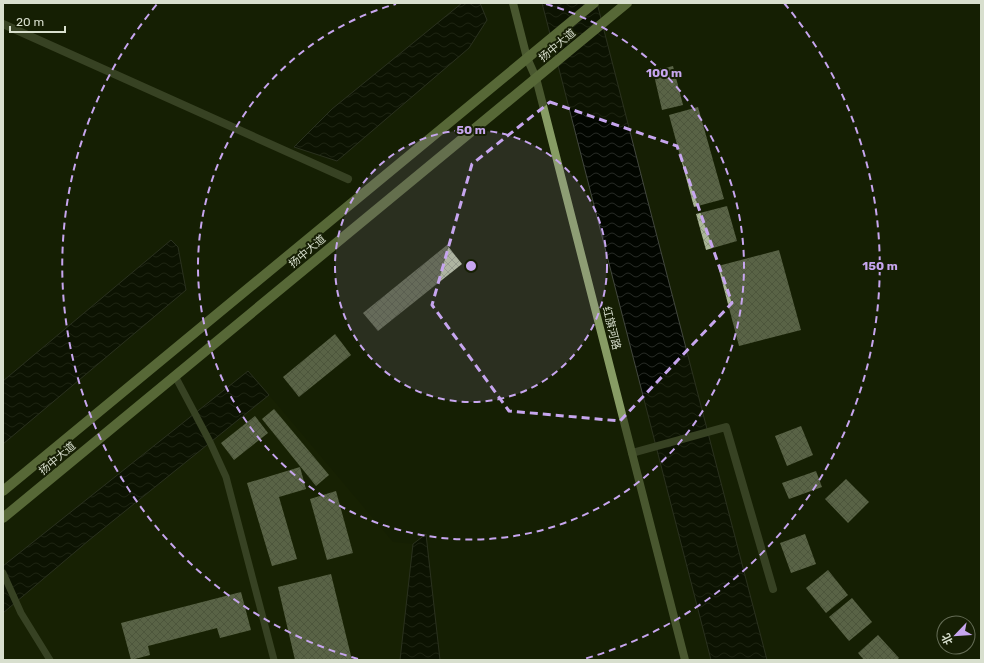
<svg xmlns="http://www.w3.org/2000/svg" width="984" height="663" font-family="Rubik,'Noto Sans SC',sans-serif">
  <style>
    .built { fill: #1a2503 }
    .water { fill: url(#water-waves); stroke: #42473e }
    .building { fill: url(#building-cross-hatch) }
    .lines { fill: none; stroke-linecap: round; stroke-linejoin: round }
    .lane { stroke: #606d4a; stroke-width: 7 }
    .street { stroke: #606d4a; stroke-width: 8 }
    .secondary { stroke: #879c64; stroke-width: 8 }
    .primary { stroke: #a6c177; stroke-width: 10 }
    .marked { fill: none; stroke: #c7a6ef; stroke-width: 3; stroke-dasharray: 8 5; stroke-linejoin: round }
    .ring { fill: none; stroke: #c7a6ef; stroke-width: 2; stroke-dasharray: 7 5 }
    .labels { text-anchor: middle; stroke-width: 4; stroke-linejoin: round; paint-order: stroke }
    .street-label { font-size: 11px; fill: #d8dfce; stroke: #161f04 }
    .centre { fill: #c7a6ef; stroke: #161f04; stroke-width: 2 }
    .ring-label { font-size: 12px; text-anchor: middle; font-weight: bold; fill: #c7a6ef; stroke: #161f04; stroke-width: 4; stroke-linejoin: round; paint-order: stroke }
  </style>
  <defs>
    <pattern id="water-waves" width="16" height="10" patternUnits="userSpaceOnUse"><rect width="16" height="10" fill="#020600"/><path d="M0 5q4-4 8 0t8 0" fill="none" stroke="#262a24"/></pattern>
    <pattern id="building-cross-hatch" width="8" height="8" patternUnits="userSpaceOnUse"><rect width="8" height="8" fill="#abb797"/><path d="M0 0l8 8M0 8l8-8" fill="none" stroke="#909a81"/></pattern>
  </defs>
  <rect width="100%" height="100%" fill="#161f04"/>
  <path class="built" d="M269,395L393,542L413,544L400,660H3V613L88,541Z"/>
  <g class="water">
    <path d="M462,3H480L487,20L469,48L337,161L294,147L332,109Z"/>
    <path d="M542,3H597L647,198L767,660H711Z"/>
    <path d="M171,240L178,247L186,290L3,444V381Z"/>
    <path d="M248,371L269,395L88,541L3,613V566Z"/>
    <path d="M426,534L440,660H400L413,544Z"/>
  </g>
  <g class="building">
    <path d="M673,66L683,105L662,110L653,71Z"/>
    <path d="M698,107L724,199L694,207L669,115Z"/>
    <path d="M727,206L737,241L706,250L696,214Z"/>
    <path d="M447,245L462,264L378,331L363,313Z"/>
    <path d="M779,250L801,330L739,346L718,266Z"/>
    <path d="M335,334L351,355L299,397L283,377Z"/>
    <path d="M274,409L329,475L316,486L262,419Z"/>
    <path d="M255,416L268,433L234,460L221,443Z"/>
    <path d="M801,426L813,455L787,466L775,436Z"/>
    <path d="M300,467L306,489L279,497L297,559L272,566L247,483Z"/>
    <path d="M816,471L822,487L789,499L782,483Z"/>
    <path d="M846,479L869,502L848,523L825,499Z"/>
    <path d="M336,491L353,553L327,560L310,499Z"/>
    <path d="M805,534L816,564L791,573L780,543Z"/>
    <path d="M828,570L848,595L826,613L806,588Z"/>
    <path d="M331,574L352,660H295L278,587Z"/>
    <path d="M241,592L251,630L220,638L217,628L148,646L150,655L131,660L121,623Z"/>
    <path d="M852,598L872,622L849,641L829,617Z"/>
    <path d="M878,635L899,658L897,660H864L858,653Z"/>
  </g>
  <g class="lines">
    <g class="lane">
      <path d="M175,376L210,442L226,477L274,660"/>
      <path d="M3,573L21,613L50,660"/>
    </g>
    <g class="street">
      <path d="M3,24L348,179"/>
      <path d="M632,453L726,427L773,589"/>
    </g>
    <path class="secondary" d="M513,3L527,58L536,78L685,660"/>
    <g class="primary">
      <path d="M3,491L594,3"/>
      <path d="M3,518L627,3"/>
    </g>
  </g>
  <path d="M0 0H984V663H0ZM550,102L677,146L732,303L620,421L509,411L432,305L472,164Z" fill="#161f04" fill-opacity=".55" fill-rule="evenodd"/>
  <path class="marked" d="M550,102L677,146L732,303L620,421L509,411L432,305L472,164Z"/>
  <circle cx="471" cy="266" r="136" fill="#c7a6ef" fill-opacity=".12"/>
  <g class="ring">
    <circle cx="471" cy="266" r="136"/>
    <path d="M546 4A273 273 0 1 1 396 4"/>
    <path d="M358 659A409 409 0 0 1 158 3M784 3A409 409 0 0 1 584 659"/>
  </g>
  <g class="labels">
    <g class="street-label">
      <text transform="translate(557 45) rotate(-40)" y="4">扬中大道</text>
      <text transform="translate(307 251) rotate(-40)" y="4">扬中大道</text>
      <text transform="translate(612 328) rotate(76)" y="4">红旗河路</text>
      <text transform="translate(57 458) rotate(-40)" y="4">扬中大道</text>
    </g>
  </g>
  <circle cx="471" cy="266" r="6" class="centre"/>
  <g class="ring-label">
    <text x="664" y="77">100 m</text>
    <text x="471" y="134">50 m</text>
    <text x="880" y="270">150 m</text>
  </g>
  <rect width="984" height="663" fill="none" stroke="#d8dfce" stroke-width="8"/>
  <g transform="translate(956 635) rotate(245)"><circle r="19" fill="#161f04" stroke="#646c55"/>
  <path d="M0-3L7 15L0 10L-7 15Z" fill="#c7a6ef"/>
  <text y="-6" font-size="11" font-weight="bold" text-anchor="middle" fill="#d8dfce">北</text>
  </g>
  <path d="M10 26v6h55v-6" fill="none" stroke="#d8dfce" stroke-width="2"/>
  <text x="16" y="26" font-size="12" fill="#d8dfce" stroke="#161f04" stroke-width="3" paint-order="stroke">20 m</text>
</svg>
